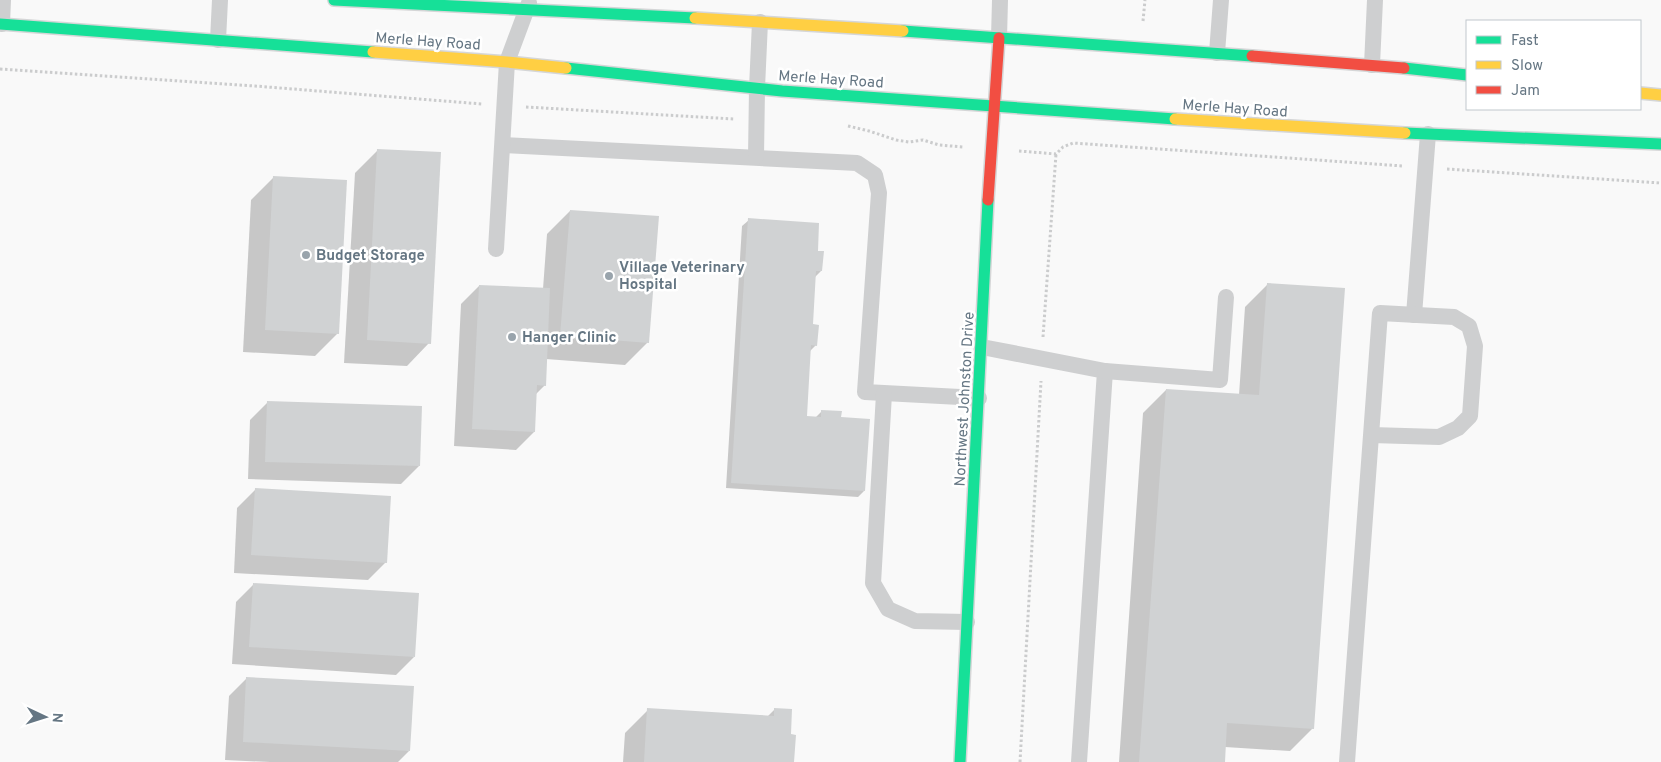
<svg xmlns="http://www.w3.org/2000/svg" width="1661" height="762" font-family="Overpass,sans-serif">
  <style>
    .shadow { fill: #0003 }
    .building { fill: #d0d2d3 }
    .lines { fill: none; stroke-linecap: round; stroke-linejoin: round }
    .fast-casing { stroke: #d5d6d7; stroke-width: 14 }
    .slow-casing { stroke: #d5d6d7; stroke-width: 14 }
    .jam-casing { stroke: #d5d6d7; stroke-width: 14 }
    .path { stroke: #cbcccd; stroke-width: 3; stroke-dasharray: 2.5 2.5; stroke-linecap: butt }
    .lane { stroke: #cecfd0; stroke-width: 16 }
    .fast { stroke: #16e098; stroke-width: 11 }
    .slow { stroke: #ffcf43; stroke-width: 11 }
    .jam { stroke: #f24e42; stroke-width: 11 }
    .poi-dot { fill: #99a4ac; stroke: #fff; stroke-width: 2 }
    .labels { text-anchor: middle; stroke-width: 5; stroke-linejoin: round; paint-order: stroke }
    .street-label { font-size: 15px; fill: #657683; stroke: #fff }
    .poi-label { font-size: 15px; font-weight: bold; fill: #657683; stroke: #fff; text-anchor: start }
  </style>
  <rect width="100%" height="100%" fill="#f9f9f9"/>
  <g class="shadow">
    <path d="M378,150L429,343L407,366L344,363L355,173Z"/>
    <path d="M274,177L338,333L315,356L243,352L251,200Z"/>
    <path d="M570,211L648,342L625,365L546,359L545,385L536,394L534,432L516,450L454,446L461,304L479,286L543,289L547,234Z"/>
    <path d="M749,220L816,252L821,271L815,277L812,326L816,345L810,351L805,417L815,418L822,411L840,418L864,491L858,497L726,488L742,226Z"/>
    <path d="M1268,284L1313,728L1290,751L1225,747L1223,762H1119L1143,413L1166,390L1239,395L1245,307Z"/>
    <path d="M268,402L419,466L401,484L248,479L250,420Z"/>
    <path d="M255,490L386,562L368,580L234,573L237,508Z"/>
    <path d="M254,584L414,657L396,675L232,664L236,602Z"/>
    <path d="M247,678L409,751L398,762H270L225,760L229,696Z"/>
    <path d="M775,709L789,735L793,762H623L625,733L648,710L768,716Z"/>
  </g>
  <g class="building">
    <path d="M377,149L441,152L431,344L367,340Z"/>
    <path d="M273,176L347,180L339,334L265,330Z"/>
    <path d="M570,210L659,216L649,343L560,336Z"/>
    <path d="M748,218L819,223L818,251H824L822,271H816L813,324L819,325L817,346L811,345L807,416L821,417V410L842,411L841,417L870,419L865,491L731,483Z"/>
    <path d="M1267,283L1345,288L1314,729L1227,723L1225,762H1139L1166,389L1259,395Z"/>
    <path d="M479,285L550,288L546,386L537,385L535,432L472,429Z"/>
    <path d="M267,401L422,406L420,466L265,462Z"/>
    <path d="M255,488L391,496L387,563L251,555Z"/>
    <path d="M253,583L419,593L415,657L249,647Z"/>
    <path d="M246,677L414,686L410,751L243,742Z"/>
    <path d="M647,708L774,716V708L792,709L791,734L796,735L794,762H644Z"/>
  </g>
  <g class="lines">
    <defs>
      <g id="fast">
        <path d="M334,0L695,18"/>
        <path d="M0,24L373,52"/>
        <path d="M903,31L1252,56"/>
        <path d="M566,68L782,91L1175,119"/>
        <path d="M1404,68L1467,75"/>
        <path d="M1405,133L1661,144"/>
        <path d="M960,762L988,200"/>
      </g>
      <g id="slow">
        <path d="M695,18L903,31"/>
        <path d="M373,52L507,62L566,68"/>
        <path d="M1640,93L1661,95"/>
        <path d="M1175,119L1405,133"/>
      </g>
      <g id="jam">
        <path d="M1252,56L1404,68"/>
        <path d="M988,200L999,38"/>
      </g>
    </defs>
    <use href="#fast" class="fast-casing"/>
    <use href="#slow" class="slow-casing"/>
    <use href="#jam" class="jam-casing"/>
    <g class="path">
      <path d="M1143,21L1145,0"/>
      <path d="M0,69L255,86L482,104"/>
      <path d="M526,107L734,119"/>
      <path d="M848,126L869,131L896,140L909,142L923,140L939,145L963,147"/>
      <path d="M1019,151L1056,154L1063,147L1073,143L1403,166"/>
      <path d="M1447,169L1661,183"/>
      <path d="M1043,337L1056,154"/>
      <path d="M1020,762L1041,381"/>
    </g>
    <g class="lane">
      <path d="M2,24L3,0"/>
      <path d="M999,38L1000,0"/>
      <path d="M218,40L220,0"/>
      <path d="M1217,53L1221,0"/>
      <path d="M1372,65L1375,0"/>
      <path d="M503,145L857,163L875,175L879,193L865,392L979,398"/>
      <path d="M756,157L757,88L760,22"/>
      <path d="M496,249L507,62L529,3"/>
      <path d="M1414,315L1428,134"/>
      <path d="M982,347L1105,371L1079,762"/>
      <path d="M1105,371L1220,380L1226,297"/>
      <path d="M884,394L873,583L888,609L915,621L967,622"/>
      <path d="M1347,762L1380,313L1454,317L1469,326L1475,346L1470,416L1458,428L1439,437L1371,435"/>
    </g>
    <use href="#fast" class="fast"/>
    <use href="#slow" class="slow"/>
    <use href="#jam" class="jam"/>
  </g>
  <g class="poi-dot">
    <circle cx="306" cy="255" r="5"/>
    <circle cx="609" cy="276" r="5"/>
    <circle cx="512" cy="337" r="5"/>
  </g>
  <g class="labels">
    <g class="street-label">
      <text transform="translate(428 41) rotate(4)" y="5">Merle Hay Road</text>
      <text transform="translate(831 79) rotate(4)" y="5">Merle Hay Road</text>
      <text transform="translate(1235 108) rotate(4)" y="5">Merle Hay Road</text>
      <text transform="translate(964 399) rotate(-87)" y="5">Northwest Johnston Drive</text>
    </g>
    <g class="poi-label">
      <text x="316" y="260">Budget Storage</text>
      <text x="619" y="272">Village Veterinary<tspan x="619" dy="17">Hospital</tspan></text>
      <text x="522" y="342">Hanger Clinic</text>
    </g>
  </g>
  <rect x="1466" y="20" width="175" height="90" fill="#ffffff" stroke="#c1c8cd"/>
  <rect x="1476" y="36" width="25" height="8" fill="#16e098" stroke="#c1c8cd"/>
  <text x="1511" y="45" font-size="15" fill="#657683">Fast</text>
  <rect x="1476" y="61" width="25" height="8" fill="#ffcf43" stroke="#c1c8cd"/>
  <text x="1511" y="70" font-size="15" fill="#657683">Slow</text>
  <rect x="1476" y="86" width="25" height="8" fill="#f24e42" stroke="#c1c8cd"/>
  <text x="1511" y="95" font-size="15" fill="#657683">Jam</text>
  <g transform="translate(45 717) rotate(94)" stroke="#ffffff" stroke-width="4" paint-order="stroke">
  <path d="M0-4L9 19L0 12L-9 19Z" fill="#657683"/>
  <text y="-8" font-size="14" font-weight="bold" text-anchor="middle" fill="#657683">N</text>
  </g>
</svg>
